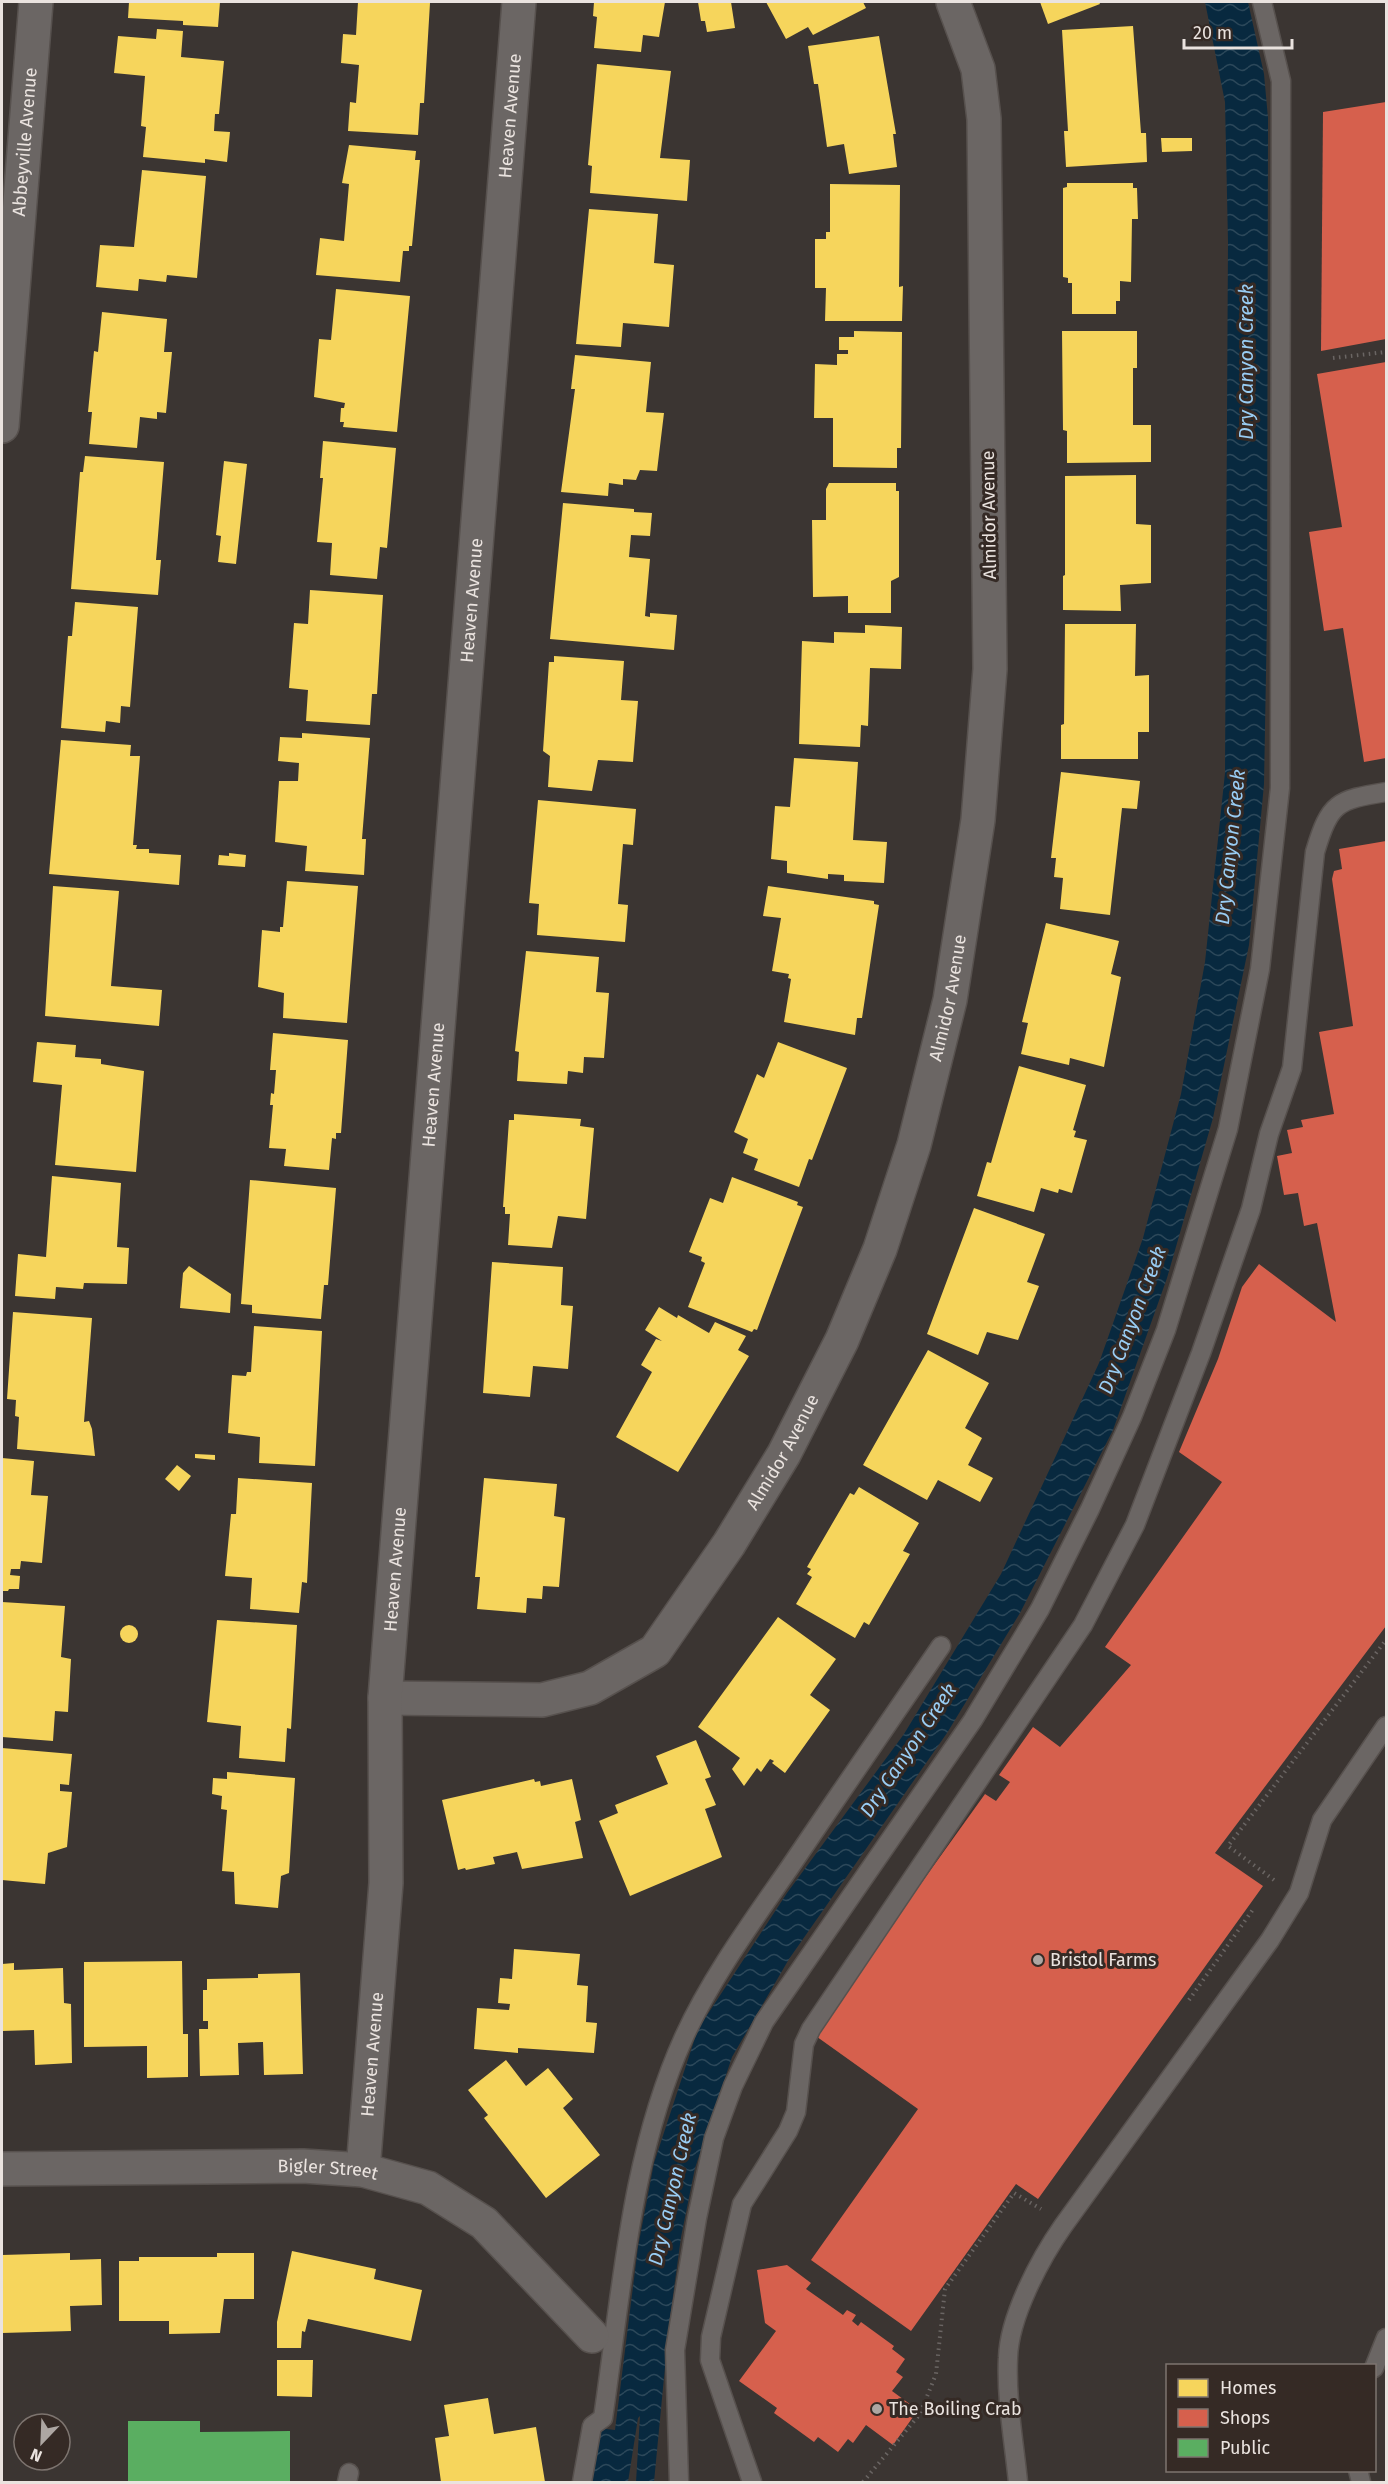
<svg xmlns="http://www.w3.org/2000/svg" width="1388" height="2484" font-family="'Fira Sans',sans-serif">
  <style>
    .water { fill: url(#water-waves) }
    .homes { fill: #f6d55c }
    .shops { fill: #d6604d }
    .public { fill: #5aae61 }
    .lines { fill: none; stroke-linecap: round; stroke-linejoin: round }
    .lane-casing { stroke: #57514e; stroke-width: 21 }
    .street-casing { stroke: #57514e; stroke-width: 36 }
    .path { stroke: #6a6563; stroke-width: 4; stroke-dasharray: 1.5 4.5; stroke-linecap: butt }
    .lane { stroke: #6b6664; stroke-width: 18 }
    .street { stroke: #6b6664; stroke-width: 33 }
    .poi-dot { fill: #ada6a2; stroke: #352a25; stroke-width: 2 }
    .labels { text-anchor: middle; stroke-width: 6; stroke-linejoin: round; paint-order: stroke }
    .street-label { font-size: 18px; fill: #eae3df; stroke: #352a25 }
    .poi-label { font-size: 18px; fill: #eae3df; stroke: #352a25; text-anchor: start }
    .water-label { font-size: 20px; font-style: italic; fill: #99cdf4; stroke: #352a25 }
  </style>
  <defs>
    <pattern id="water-waves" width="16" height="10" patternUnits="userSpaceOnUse" patternTransform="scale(1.5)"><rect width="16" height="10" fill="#08293f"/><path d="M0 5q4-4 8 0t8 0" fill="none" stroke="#2c485a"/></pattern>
  </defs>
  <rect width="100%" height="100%" fill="#3b3532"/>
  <path class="water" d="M1205,2H1248L1264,74L1268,118L1267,618L1264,784L1249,945L1213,1118L1167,1278L1113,1430L1020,1613L947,1733L789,1959L732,2057L695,2168L681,2237L669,2325L654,2482H636L640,2416L638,2418L628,2482H591L598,2428L615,2430L638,2247L654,2163L698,2029L787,1893L904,1734L1001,1574L1099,1363L1143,1238L1181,1094L1205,962L1225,773L1228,242L1225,102Z"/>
  <g class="homes">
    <path d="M129,2H220L218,27L183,25V21L128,18Z"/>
    <path d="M358,2L430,3L424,103H420L418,135L348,131L350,102L356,103L359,65L341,63L343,34L356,35Z"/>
    <path d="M594,2H665L659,37L643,35L641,52L594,48L597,17L593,16Z"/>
    <path d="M698,2H731L735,28L707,32L705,21H701Z"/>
    <path d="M766,2H863L866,8L813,35L808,27L786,39Z"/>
    <path d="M1040,2H1099L1100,4L1048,24Z"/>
    <path d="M1133,26L1141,133H1146L1147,162L1066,167L1064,131H1068L1062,30Z"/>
    <path d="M157,29L183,31L181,57L224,61L219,114H215L214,131L230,132L227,162L205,159V163L143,157L146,127L141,126L145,76L114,73L118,36L156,39Z"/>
    <path d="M879,36L896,134H893L897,167L849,174L844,144L827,147L818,84H814L808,46Z"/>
    <path d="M597,64L671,71L660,158L690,160L687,201L590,193L592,166L588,165Z"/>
    <path d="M1161,138H1192V151L1162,152Z"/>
    <path d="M349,145L416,151L415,160H420L412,246H409V251H403L400,282L316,275L320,238L344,241L349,184L342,183Z"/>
    <path d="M142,170L206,176L197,278L167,275L166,282L139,279L138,291L96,287L100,245L134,247Z"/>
    <path d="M1067,183H1133V188H1137L1138,219H1132L1131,282L1120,281V301H1116V314H1072V283H1068V278L1063,277V188L1067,187Z"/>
    <path d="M830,184L900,185L899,287L903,286L902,321H825L826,288H815V239H826V232H830Z"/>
    <path d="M589,209L658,214L654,263L674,265L669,327L623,323L621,347L576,344Z"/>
    <path d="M336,289L410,296L397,432L343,427L344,422H340L341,408H344L345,403L314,397L319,339L331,340Z"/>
    <path d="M102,312L167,319L164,352H172L166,413L157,412V419L140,417L137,448L89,444L92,412H88L94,351L98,352Z"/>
    <path d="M854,331L902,332L901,448H897V468L833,467V418H814L815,364L837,365V354H848V350H839V337H854Z"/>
    <path d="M1062,331H1137V368H1133V425H1151V462L1067,463V431L1063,430Z"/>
    <path d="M575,355L651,362L646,412L664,413L657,471L640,470L636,480L623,479V485L609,483L608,496L561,492L575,389H571Z"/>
    <path d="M323,441L396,448L387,548L380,547L377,579L330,575L332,543L317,542L323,478H320Z"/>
    <path d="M85,456L164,462L156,560H161L158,595L71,589L80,472H83Z"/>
    <path d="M224,461L247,464L236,564L218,562L221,536L216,535Z"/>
    <path d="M1136,475V524L1151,525V583L1120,585L1121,611L1063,610V576L1065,575V476Z"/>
    <path d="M829,483H896V491H899V577L891,581V613H848V596L813,597L812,520H826V489Z"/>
    <path d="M563,503L634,509V512L652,513L650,536L631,535L629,557L650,559L645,616L650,617V613L677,615L674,650L550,639Z"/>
    <path d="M310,590L383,595L377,694H372L370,725L306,721L308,690L289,688L294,623L308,624Z"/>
    <path d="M75,602L138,607L130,707L121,706L120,723L106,721L105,732L61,728L68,636H72Z"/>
    <path d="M1065,624H1136L1135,676L1149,675V732H1138V759H1061V725L1064,724Z"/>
    <path d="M865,625L902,627L901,669L870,668L868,726L861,725L860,747L799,744L802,641L834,643V632L865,633Z"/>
    <path d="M554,656L624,661L621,700L638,701L633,762L598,760L592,791L548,787L550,756L543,751L549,662H554Z"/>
    <path d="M302,733L370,738L362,839H366L364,875L305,871L307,846L275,842L279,781H298L299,763L278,761L280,737L302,738Z"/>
    <path d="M61,740L131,745L130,756H140L133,845H137L136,849H149V853L181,855L179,885L49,874Z"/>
    <path d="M794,758L858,762L853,840L887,842L884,883L844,881V875L828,874V879L787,873V861L771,859L775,806L790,807Z"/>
    <path d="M1061,772L1140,781L1137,809L1122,808L1110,915L1060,909L1063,878L1054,877L1056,858H1051Z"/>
    <path d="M538,800L636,809L633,845L623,844L618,904L628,905L625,942L537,935L539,904L529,903Z"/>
    <path d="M229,853L246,855L245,867L218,865L219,855L229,856Z"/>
    <path d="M287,881L358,886L347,1023L283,1018L284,993L258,987L262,930L280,932V927H283Z"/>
    <path d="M53,886L119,891L111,986L162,990L159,1026L45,1016Z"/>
    <path d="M768,886L874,901V904L879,905L862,1018H857L855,1035L784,1022L791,979L788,978L789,974L772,971L781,918L763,916Z"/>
    <path d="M1046,923L1119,941L1111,974L1121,977L1104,1067L1070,1058L1069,1065L1021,1054L1028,1023L1022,1022Z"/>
    <path d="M526,951L599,957L596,992L609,993L604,1058L584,1057L583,1073L568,1071L567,1084L517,1081L519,1052L515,1051Z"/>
    <path d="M273,1033L348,1040L341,1133H336V1139L332,1138L329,1170L284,1166L286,1149L269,1148L273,1105H270L271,1093L274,1094L276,1070H270Z"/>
    <path d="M37,1042L76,1045L75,1057L101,1059V1064L144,1071L136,1172L55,1165L62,1085L33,1082Z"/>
    <path d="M778,1042L847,1068L812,1160L809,1159L799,1187L754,1170L758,1159L743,1153L748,1139L734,1132L757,1074L764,1078Z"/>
    <path d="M1019,1066L1086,1085L1073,1130L1076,1131L1074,1137L1087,1140L1072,1193L1059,1189L1058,1193L1041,1188L1034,1212L977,1196L987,1162L991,1163Z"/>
    <path d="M514,1114L581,1119L580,1126L594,1128L586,1219L558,1216L552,1248L508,1245L510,1214H505V1207H503L509,1120H514Z"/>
    <path d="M52,1176L121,1183L117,1247L129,1248L127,1284L84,1283L83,1289L56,1287L55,1299L15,1296L18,1254L46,1257Z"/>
    <path d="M732,1177L798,1202L797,1205L803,1207L757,1330L754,1329L752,1332L688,1307L705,1263L701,1261L702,1257L689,1252L710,1198L723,1203Z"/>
    <path d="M250,1180L336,1188L328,1285H324L321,1319L252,1313V1305L241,1304Z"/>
    <path d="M974,1208L1045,1234L1027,1282L1039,1286L1018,1340L987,1332L978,1355L927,1334Z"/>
    <path d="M492,1262L563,1267L561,1305L573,1306L568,1369L533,1366L530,1397L483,1393Z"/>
    <path d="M189,1266L231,1294L230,1313L180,1308L183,1273Z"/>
    <path d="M659,1307L677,1318L678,1315L709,1333L715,1322L746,1336L738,1350L749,1356L678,1472L616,1437L652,1372L641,1365L656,1339L662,1341L645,1330Z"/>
    <path d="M13,1312L92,1318L84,1422L89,1421L92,1429L95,1456L17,1449L19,1417L15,1416L16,1400L7,1399Z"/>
    <path d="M254,1326L322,1331L315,1466L259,1463L260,1437L228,1433L232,1375L246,1376L247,1372H251Z"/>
    <path d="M928,1350L989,1383L965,1428L982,1438L968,1465L993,1478L980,1502L938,1480L927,1500L863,1465Z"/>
    <path d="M195,1454L215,1455V1460L195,1458Z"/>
    <path d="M2,1458L34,1461L31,1495L48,1496L42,1563L21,1561L20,1569H11L10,1575L20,1576L19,1589H9L8,1591H2Z"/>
    <path d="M177,1465L191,1476L179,1491L165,1479Z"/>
    <path d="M238,1478L312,1483L307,1583L302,1582L299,1613L250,1609L252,1578L225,1576L231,1514H236Z"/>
    <path d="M484,1478L557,1484L554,1516L565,1518L559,1587L543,1586L542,1599L527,1598L526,1613L477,1609L480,1577H475Z"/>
    <path d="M859,1487L919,1523L903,1551L910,1554L869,1625L864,1622L855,1638L796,1604L812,1577L807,1574L811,1569L807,1567L850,1493L854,1495Z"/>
    <path d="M2,1602L65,1606L61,1657L71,1659L68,1712L55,1711L53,1741L2,1737Z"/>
    <path d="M778,1617L836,1659L810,1695L830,1710L785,1773L772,1763L774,1761L770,1759L761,1772L757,1768L744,1786L732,1769L740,1758L698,1727Z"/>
    <path d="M217,1620L297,1625L291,1729L287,1728L285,1762L239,1758L241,1726L207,1722Z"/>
    <circle cx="129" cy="1634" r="9"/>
    <path d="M696,1740L711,1777L705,1779L716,1805L705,1809L722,1857L630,1896L599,1821L618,1813L615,1805L668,1784L656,1756Z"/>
    <path d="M2,1748L72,1754L69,1785L60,1784V1791L72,1792L67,1847L48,1853L45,1884L2,1880Z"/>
    <path d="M227,1772L295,1778L289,1873L281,1876L278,1908L235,1904L234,1872L222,1871L227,1810L221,1809L222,1796L212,1794L213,1778L227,1779Z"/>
    <path d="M534,1779L535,1782L540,1781L541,1786L572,1779L581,1820L575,1822L583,1858L522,1869L517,1852L493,1857L495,1864L466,1870L465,1868L458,1870L442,1800Z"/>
    <path d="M514,1949L580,1954L577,1985L588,1986L586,2022L597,2023L594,2053L518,2048V2053L474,2049L477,2008L509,2010L510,2004L498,2003L500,1978L512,1979Z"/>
    <path d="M182,1961L183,2034H188V2077L147,2078V2046L84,2047V1962Z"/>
    <path d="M14,1963V1970L63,1968L64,2003L71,2004L72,2063L35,2065L34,2030L2,2031V1964Z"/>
    <path d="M300,1973L303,2074L264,2075L263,2042L238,2043L239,2075L200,2076L199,2029H208V2021H203V1990H207V1979L258,1978V1974Z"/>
    <path d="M506,2060L526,2086L548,2068L573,2099L563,2108L600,2155L546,2198L484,2118L488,2115L468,2090Z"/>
    <path d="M292,2251L376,2269L374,2279L422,2290L411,2341L308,2319L305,2332L302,2331L301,2348H277V2322Z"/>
    <path d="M70,2253V2260L101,2259L102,2305L70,2306L71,2331L2,2333V2255Z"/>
    <path d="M217,2253H254V2299H224L220,2333L169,2334V2321H119V2261H139V2257H217Z"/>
    <path d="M277,2360H313L312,2397L277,2396Z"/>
    <path d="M488,2398L494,2434L536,2427L545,2482H441L435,2438L449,2436L444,2405Z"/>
  </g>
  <g class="shops">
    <path d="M1386,102V339L1321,351L1323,112Z"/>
    <path d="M1386,362V758L1364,762L1343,628L1324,631L1309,532L1342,527L1317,374Z"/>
    <path d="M1386,841V1626L1215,1853L1263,1886L1038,2199L1016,2184L911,2331L811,2260L918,2109L813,2034L985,1794L996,1801L1010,1782L999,1775L1033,1727L1060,1747L1131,1665L1105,1647L1222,1482L1179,1452L1218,1359L1242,1287L1259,1264L1336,1322L1317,1223L1304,1226L1298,1193L1284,1195L1277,1156L1292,1153L1287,1130L1303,1127L1301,1120L1334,1114L1319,1032L1353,1026L1332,879L1334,871L1342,869L1339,849Z"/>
    <path d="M787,2265L811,2283L806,2289L843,2315L847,2310L856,2315L852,2321L858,2326L861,2322L894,2346L892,2349L905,2359L896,2372L903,2377L892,2391L918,2410L893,2445L866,2425L853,2443L848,2439L838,2452L818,2437L814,2442L774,2413L777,2408L739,2381L776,2331L765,2323L757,2270Z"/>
  </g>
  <path class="public" d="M128,2421H200V2432L290,2431V2482H128Z"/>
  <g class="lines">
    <defs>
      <g id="lane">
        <path d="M1374,2368L1386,2338"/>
        <path d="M1358,2470L1361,2482"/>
        <path d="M347,2482L349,2473"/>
        <path d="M582,2482L592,2426L603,2418C622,2290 630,2156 684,2037C712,1976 752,1922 790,1867C840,1793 891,1719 941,1646"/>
        <path d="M679,2482L675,2350L697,2218L714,2138L733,2086L764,2022L973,1720L1040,1609L1090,1509L1132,1417L1166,1330L1228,1129L1260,969L1280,788L1281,81L1262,2"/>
        <path d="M752,2482L710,2360L711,2337L742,2204L788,2131L796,2112L804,2044L811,2029L1083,1625L1135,1525L1201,1353L1251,1209L1269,1134L1292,1068L1315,852C1330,802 1337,800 1386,792"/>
        <path d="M1018,2482C1014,2442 1006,2399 1008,2358C1009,2317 1040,2259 1063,2226L1270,1940L1299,1893L1322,1820L1386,1726"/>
      </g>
      <g id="street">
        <path id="s1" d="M2,426L36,2"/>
        <path id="s2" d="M385,1698L542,1700L590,1688L655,1651L729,1544L784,1454L842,1340L880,1249L914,1145L950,1000L978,820L990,669L984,119L978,69L953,2"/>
        <path id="s3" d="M2,2169L303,2166L363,2170L428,2188L484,2223L592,2336"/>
        <path id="s4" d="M363,2170L386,1883L385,1698L519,2"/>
      </g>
    </defs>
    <use href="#lane" class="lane-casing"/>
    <use href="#street" class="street-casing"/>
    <g class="path">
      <path d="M1333,358L1386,352"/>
      <path d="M1274,1880L1228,1846L1386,1640"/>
      <path d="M1189,2000L1254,1908"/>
      <path d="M863,2482L920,2414L936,2374L945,2289L1014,2193L1041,2209"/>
    </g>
    <use href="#lane" class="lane"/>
    <use href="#street" class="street"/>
  </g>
  <g class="poi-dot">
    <circle cx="1038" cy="1960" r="6"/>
    <circle cx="877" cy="2409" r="6"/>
  </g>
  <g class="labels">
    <g class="street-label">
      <text dy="6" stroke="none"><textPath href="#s4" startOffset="2060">Heaven Avenue</textPath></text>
      <text dy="6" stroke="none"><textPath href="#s1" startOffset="285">Abbeyville Avenue</textPath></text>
      <text transform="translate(989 515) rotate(-91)" y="6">Almidor Avenue</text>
      <text dy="6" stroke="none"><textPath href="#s4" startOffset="1574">Heaven Avenue</textPath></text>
      <text dy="6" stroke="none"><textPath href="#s2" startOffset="1004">Almidor Avenue</textPath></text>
      <text dy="6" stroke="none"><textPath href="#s4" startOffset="1088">Heaven Avenue</textPath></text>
      <text dy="6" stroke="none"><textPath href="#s2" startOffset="518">Almidor Avenue</textPath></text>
      <text dy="6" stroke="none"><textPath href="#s4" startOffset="602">Heaven Avenue</textPath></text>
      <text dy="6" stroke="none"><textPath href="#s4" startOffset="116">Heaven Avenue</textPath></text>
      <text dy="6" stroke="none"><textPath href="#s3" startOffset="326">Bigler Street</textPath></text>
    </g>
    <g class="poi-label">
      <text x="1050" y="1966">Bristol Farms</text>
      <text x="889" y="2415">The Boiling Crab</text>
    </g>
    <g class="water-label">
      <text transform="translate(1246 362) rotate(-90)" y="7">Dry Canyon Creek</text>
      <text transform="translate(1230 847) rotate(-84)" y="7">Dry Canyon Creek</text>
      <text transform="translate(1132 1320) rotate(-69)" y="7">Dry Canyon Creek</text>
      <text transform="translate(908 1750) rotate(-56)" y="7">Dry Canyon Creek</text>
      <text transform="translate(672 2189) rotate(-77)" y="7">Dry Canyon Creek</text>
    </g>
  </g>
  <rect width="1388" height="2484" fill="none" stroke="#eae3df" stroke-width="6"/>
  <rect x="1166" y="2364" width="210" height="108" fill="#352a25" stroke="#7d746f" stroke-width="1.5"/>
  <rect x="1178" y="2379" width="30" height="18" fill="#f6d55c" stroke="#7d746f" stroke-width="1.5"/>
  <text x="1220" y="2394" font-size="18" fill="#eae3df">Homes</text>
  <rect x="1178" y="2409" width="30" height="18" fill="#d6604d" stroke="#7d746f" stroke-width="1.5"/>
  <text x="1220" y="2424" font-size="18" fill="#eae3df">Shops</text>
  <rect x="1178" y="2439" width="30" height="18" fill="#5aae61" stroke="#7d746f" stroke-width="1.5"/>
  <text x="1220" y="2454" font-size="18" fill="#eae3df">Public</text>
  <g transform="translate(42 2442) rotate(203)"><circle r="28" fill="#352a25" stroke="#7d746f" stroke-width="1.5"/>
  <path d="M0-4.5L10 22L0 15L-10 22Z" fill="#ada6a2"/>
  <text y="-9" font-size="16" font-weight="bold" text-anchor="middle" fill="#eae3df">N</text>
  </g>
  <path d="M1184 39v9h108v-9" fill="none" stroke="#eae3df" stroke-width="3"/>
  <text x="1193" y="39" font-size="18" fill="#eae3df" stroke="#352a25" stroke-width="4.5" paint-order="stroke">20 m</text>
</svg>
